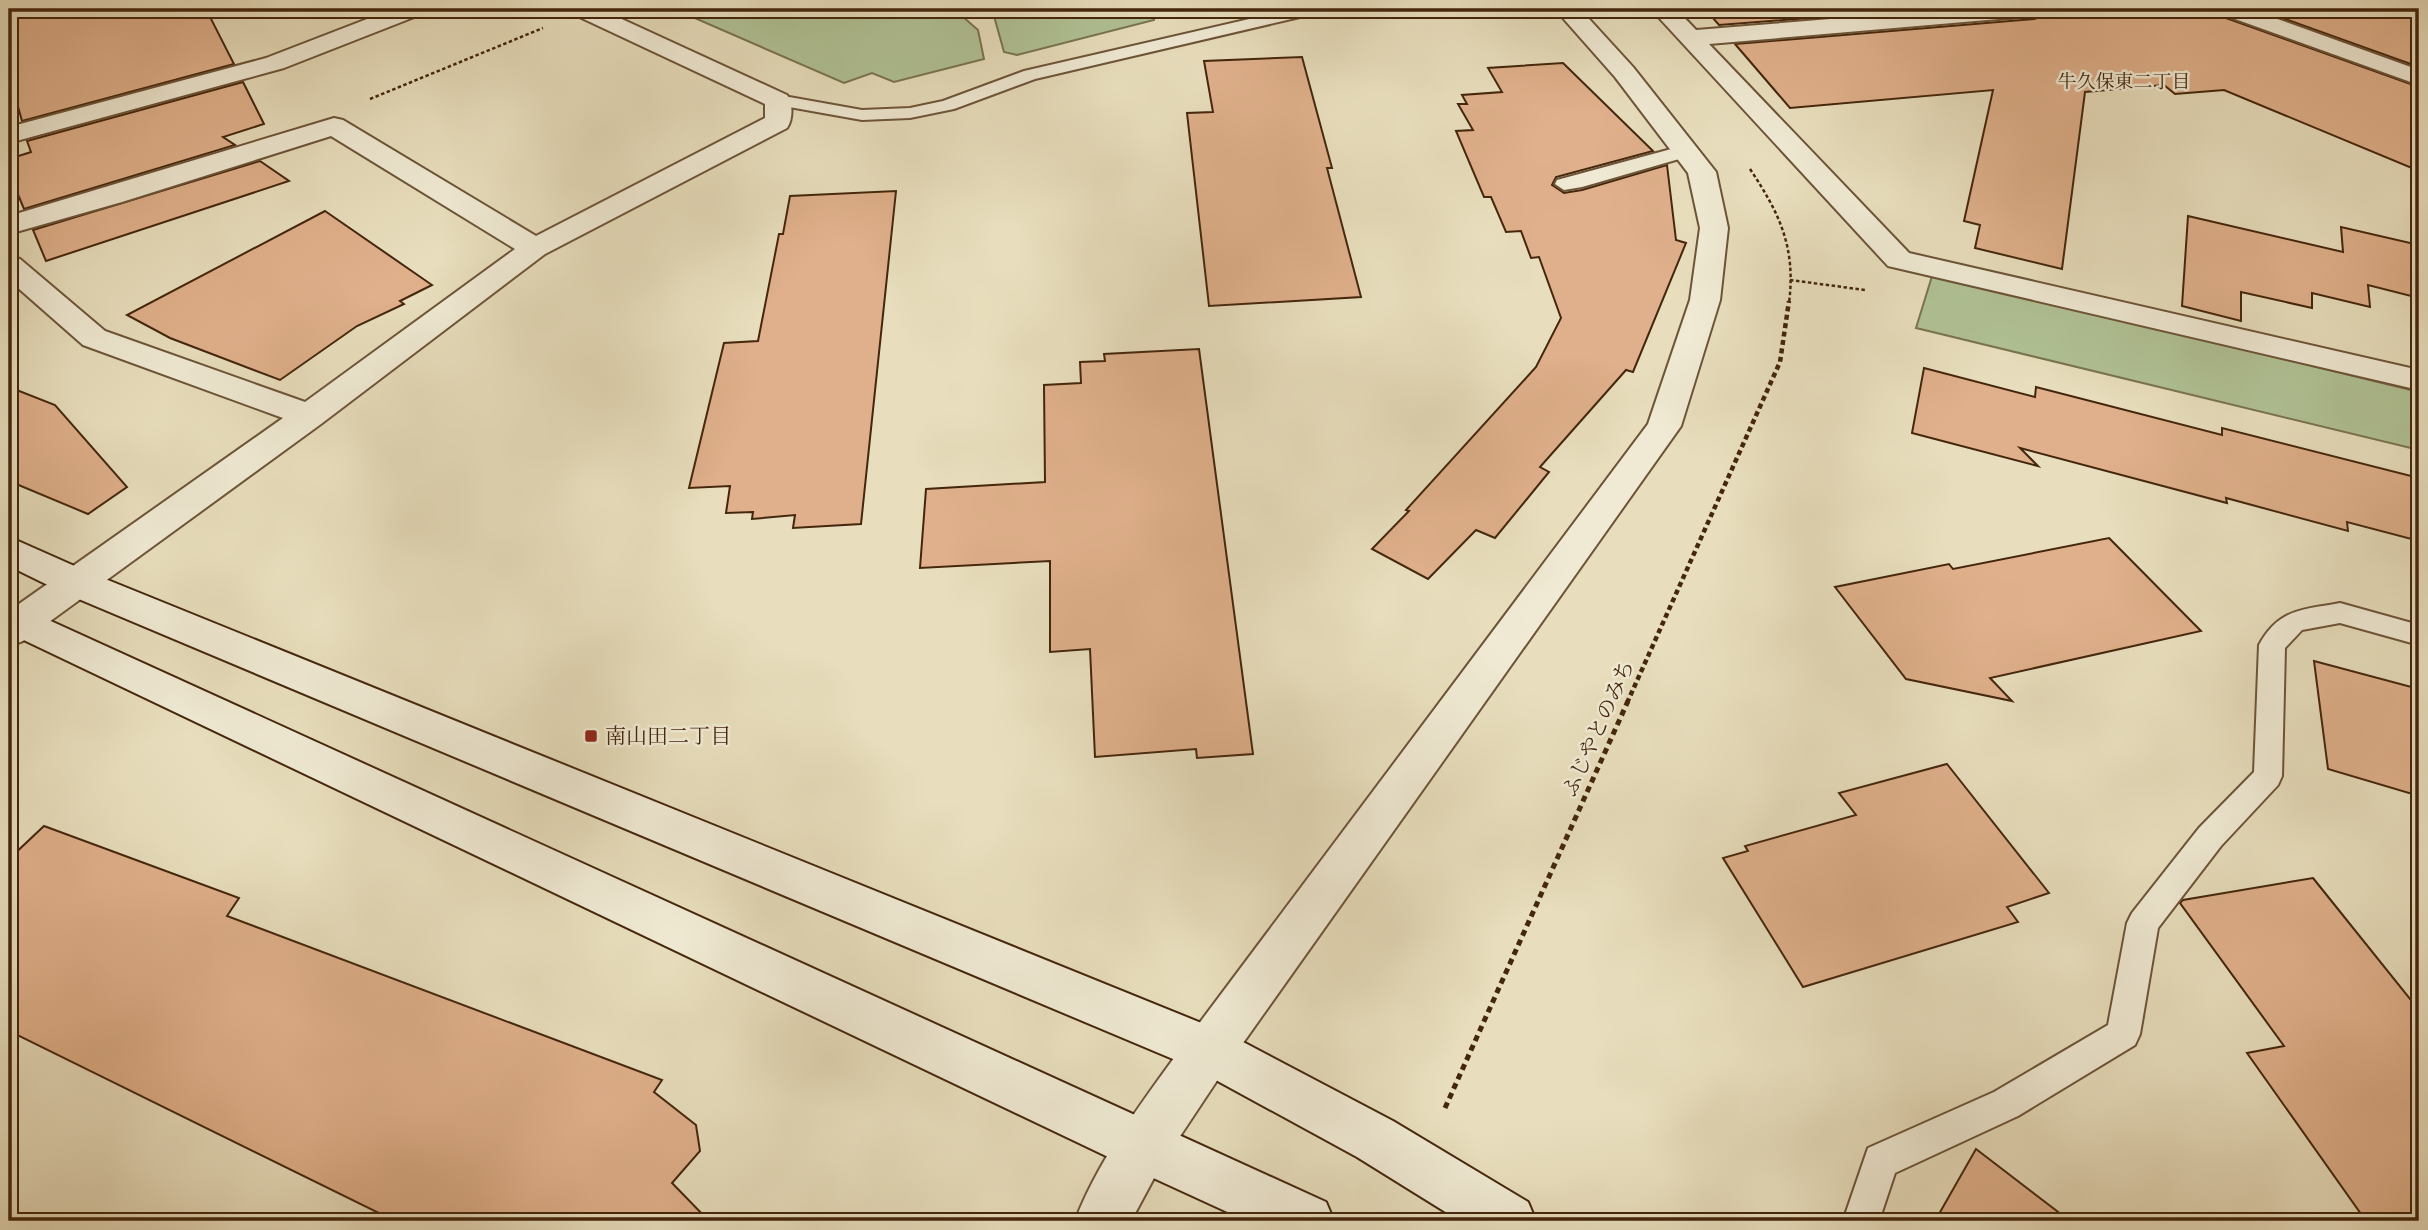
<svg xmlns="http://www.w3.org/2000/svg" width="2428" height="1230" font-family="Vollkorn,'Noto Serif JP',serif">
  <style>
    .green { fill: #b0c295; stroke: #7a7450; stroke-width: 2 }
    .building { fill: #dfb08b; stroke: #44260c; stroke-width: 2 }
    .lines { fill: none; stroke-linecap: round; stroke-linejoin: round }
    .lane-casing { stroke: #6d5438; stroke-width: 4 }
    .street-casing { stroke: #6d5438; stroke-width: 4 }
    .secondary-casing { stroke: #44260c; stroke-width: 4 }
    .path-far2 { stroke: #44260c; stroke-width: 2.5; stroke-dasharray: 3.5 2.5; stroke-linecap: butt }
    .path-far1 { stroke: #44260c; stroke-width: 4.5; stroke-dasharray: 5 3.5; stroke-linecap: butt }
    .path { stroke: #44260c; stroke-width: 5; stroke-dasharray: 6 4.5; stroke-linecap: butt }
    .lane { fill: #f0ead4; fill-rule: evenodd }
    .street { fill: #f0ead4; fill-rule: evenodd }
    .secondary { fill: #f0ead4; fill-rule: evenodd }
    .poi-dot { fill: #8f2418; stroke: #f0ead4; stroke-width: 2.5 }
    .labels { text-anchor: middle; stroke-width: 5; stroke-linejoin: round; paint-order: stroke }
    .far-neighbourhood-label { font-size: 19px; fill: #44260c; stroke: #f0ead4 }
    .street-label { font-size: 21px; fill: #44260c; stroke: #f0ead4 }
    .poi-label { font-size: 21px; fill: #44260c; stroke: #f0ead4; text-anchor: start }
  </style>
  <rect width="100%" height="100%" fill="#e8debd"/>
  <filter id="stains"><feTurbulence type="fractalNoise" baseFrequency=".00286" numOctaves="4"/><feColorMatrix values="0 0 0 0 .2 0 0 0 0 .09 0 0 0 0 .02 0 0 0 .5 -.17"/></filter>
  <radialGradient id="worn" r=".72"><stop offset=".6" stop-color="#630" stop-opacity="0"/><stop offset="1" stop-color="#630" stop-opacity=".3"/></radialGradient>
  <g class="green">
    <path d="M674,9H954L978,30L984,59L894,82L872,73L844,83Z"/>
    <path d="M992,9H1157L1154,20L1017,55L1004,52Z"/>
    <path d="M1933,273L2419,392V450L1916,328Z"/>
  </g>
  <g class="building">
    <path d="M9,9H206L234,64L22,121L9,74Z"/>
    <path d="M1705,9H1924L1719,25Z"/>
    <path d="M2049,9H2214L2220,16L2419,87V171L2224,90L2175,94L2164,85L2085,92L2062,269L1975,248L1980,225L1964,221L1993,90L1790,108L1735,44L2034,19L2044,16Z"/>
    <path d="M2257,9H2419V67Z"/>
    <path d="M1302,57L1332,168H1327L1361,297L1209,306L1187,113L1213,112L1204,61Z"/>
    <path d="M1563,63L1653,151L1556,177L1552,185L1564,193L1582,190L1667,165L1676,240L1686,243L1633,372L1626,370L1540,467L1549,472L1495,538L1476,530L1428,579L1372,549L1409,511L1406,510L1536,367L1561,318L1539,257L1531,258L1521,231L1506,232L1491,197H1484L1456,131L1473,130L1458,104H1467L1462,95L1502,92L1488,68Z"/>
    <path d="M243,82L264,124L223,137L235,145L24,209L9,173V159L31,152L27,141Z"/>
    <path d="M260,161L289,181L46,261L33,230Z"/>
    <path d="M896,191L861,524L793,528L795,515L752,519L753,512L726,513L730,486L689,488L724,343L758,341L779,234H783L790,196Z"/>
    <path d="M325,211L432,285L400,301L404,304L357,326L280,380L170,338L127,315Z"/>
    <path d="M2188,216L2343,252L2341,227L2419,245V298L2368,285L2370,307L2312,293V308L2241,292V321L2182,306Z"/>
    <path d="M1199,349L1253,754L1197,758L1196,749L1095,757L1090,649L1050,652V561L920,568L926,489L1045,482L1044,385L1081,383L1080,362L1105,361L1104,354Z"/>
    <path d="M1924,368L2035,397L2036,387L2222,435V428L2419,478V541L2347,522L2348,531L2226,498L2227,503L2020,448L2038,466L1912,433Z"/>
    <path d="M9,387L55,405L127,487L88,514L9,481Z"/>
    <path d="M2109,538L2201,631L1990,678L2012,701L1906,679L1835,587L1949,564L1953,569Z"/>
    <path d="M2314,661L2419,689V796L2328,769Z"/>
    <path d="M1947,764L2049,893L2007,907L2018,922L1803,987L1723,858L1748,851L1745,846L1856,815L1839,793Z"/>
    <path d="M44,826L239,898L227,916L662,1080L654,1092L696,1125L700,1151L672,1183L709,1221H395L9,1031V859Z"/>
    <path d="M2313,878L2419,1010V1221H2366L2247,1053L2284,1046L2180,903L2183,900Z"/>
    <path d="M1976,1149L2070,1221H1935Z"/>
  </g>
  <g class="lines">
    <defs>
      <g id="lane">
        <path d="M1293,9H1321L1313,14L1035,79L954,109L910,118L862,120L778,105L769,100L778,95L862,110L910,108L943,101L1024,71Z"/>
        <path d="M1686,145L1693,147L1695,151L1693,155L1582,187L1564,190L1555,184L1557,180Z"/>
        <path d="M2340,603L2419,625V645L2340,623L2302,630L2285,648L2282,776L2278,785L2221,846L2158,928L2140,1034L2135,1045L2018,1116L1895,1173L1879,1221H1843L1868,1148L1994,1092L2108,1025L2127,923L2132,913L2199,828L2254,772L2259,645C2279,608 2303,610 2340,603Z"/>
      </g>
      <g id="street">
        <path d="M393,9H426L422,14L284,68L9,143V127L266,58Z"/>
        <path d="M569,9H600L787,95C793,103 793,119 787,128L545,254L321,424L23,641L9,646V611L283,418L83,345L9,280V256L20,259L105,331L305,402L515,249L331,136L122,202L9,234V216L334,118L343,120L536,236L765,118V104L573,14Z"/>
        <path d="M1555,9H1580L1633,67L1716,172L1728,228L1720,300L1681,426L1226,1067L1161,1165L1131,1221H1075C1101,1153 1150,1092 1192,1033L1648,424L1690,300L1700,228L1688,173L1615,77Z"/>
        <path d="M1651,9H1676L1696,30L1953,9H2046L2042,14L2034,16L1709,44L1909,253L2419,370V390L1888,266Z"/>
        <path d="M2217,9H2250L2419,70V85L2221,14Z"/>
      </g>
      <g id="secondary">
        <path d="M9,537L88,572L1226,1033L1393,1121L1528,1202L1536,1221H1460L1357,1157L1192,1067L62,592L9,566Z"/>
        <path d="M9,602L1326,1202L1334,1221H1247L1125,1165L9,633Z"/>
      </g>
    </defs>
    <use href="#lane" class="lane-casing"/>
    <use href="#street" class="street-casing"/>
    <use href="#secondary" class="secondary-casing"/>
    <g class="path-far2">
      <path d="M370,99L543,28"/>
      <path d="M1750,169C1780,214 1796,248 1789,303"/>
      <path d="M1790,280L1865,290"/>
    </g>
    <path class="path-far1" d="M1627,703L1780,362L1789,301"/>
    <path class="path" d="M1445,1108L1628,701"/>
    <use href="#lane" class="lane"/>
    <use href="#street" class="street"/>
    <use href="#secondary" class="secondary"/>
  </g>
  <rect class="poi-dot" x="584" y="729" width="14" height="14" rx="3.5"/>
  <g class="labels">
    <g class="far-neighbourhood-label">
      <text x="2124" y="88">牛久保東二丁目</text>
    </g>
    <g class="street-label">
      <text transform="translate(1598 728) rotate(-66)" y="7">ふじやとのみち</text>
    </g>
    <g class="poi-label">
      <text x="605" y="743">南山田二丁目</text>
    </g>
  </g>
  <rect width="2428" height="1230" fill="none" stroke="#e8debd" stroke-width="35"/>
  <rect x="10" y="10" width="2407" height="1209" fill="none" stroke="#44260c" stroke-width="3.5"/>
  <rect x="18" y="18" width="2393" height="1195" fill="none" stroke="#44260c" stroke-width="2"/>
  <rect width="100%" height="100%" filter="url(#stains)"/>
  <rect width="100%" height="100%" fill="url(#worn)"/>
</svg>
